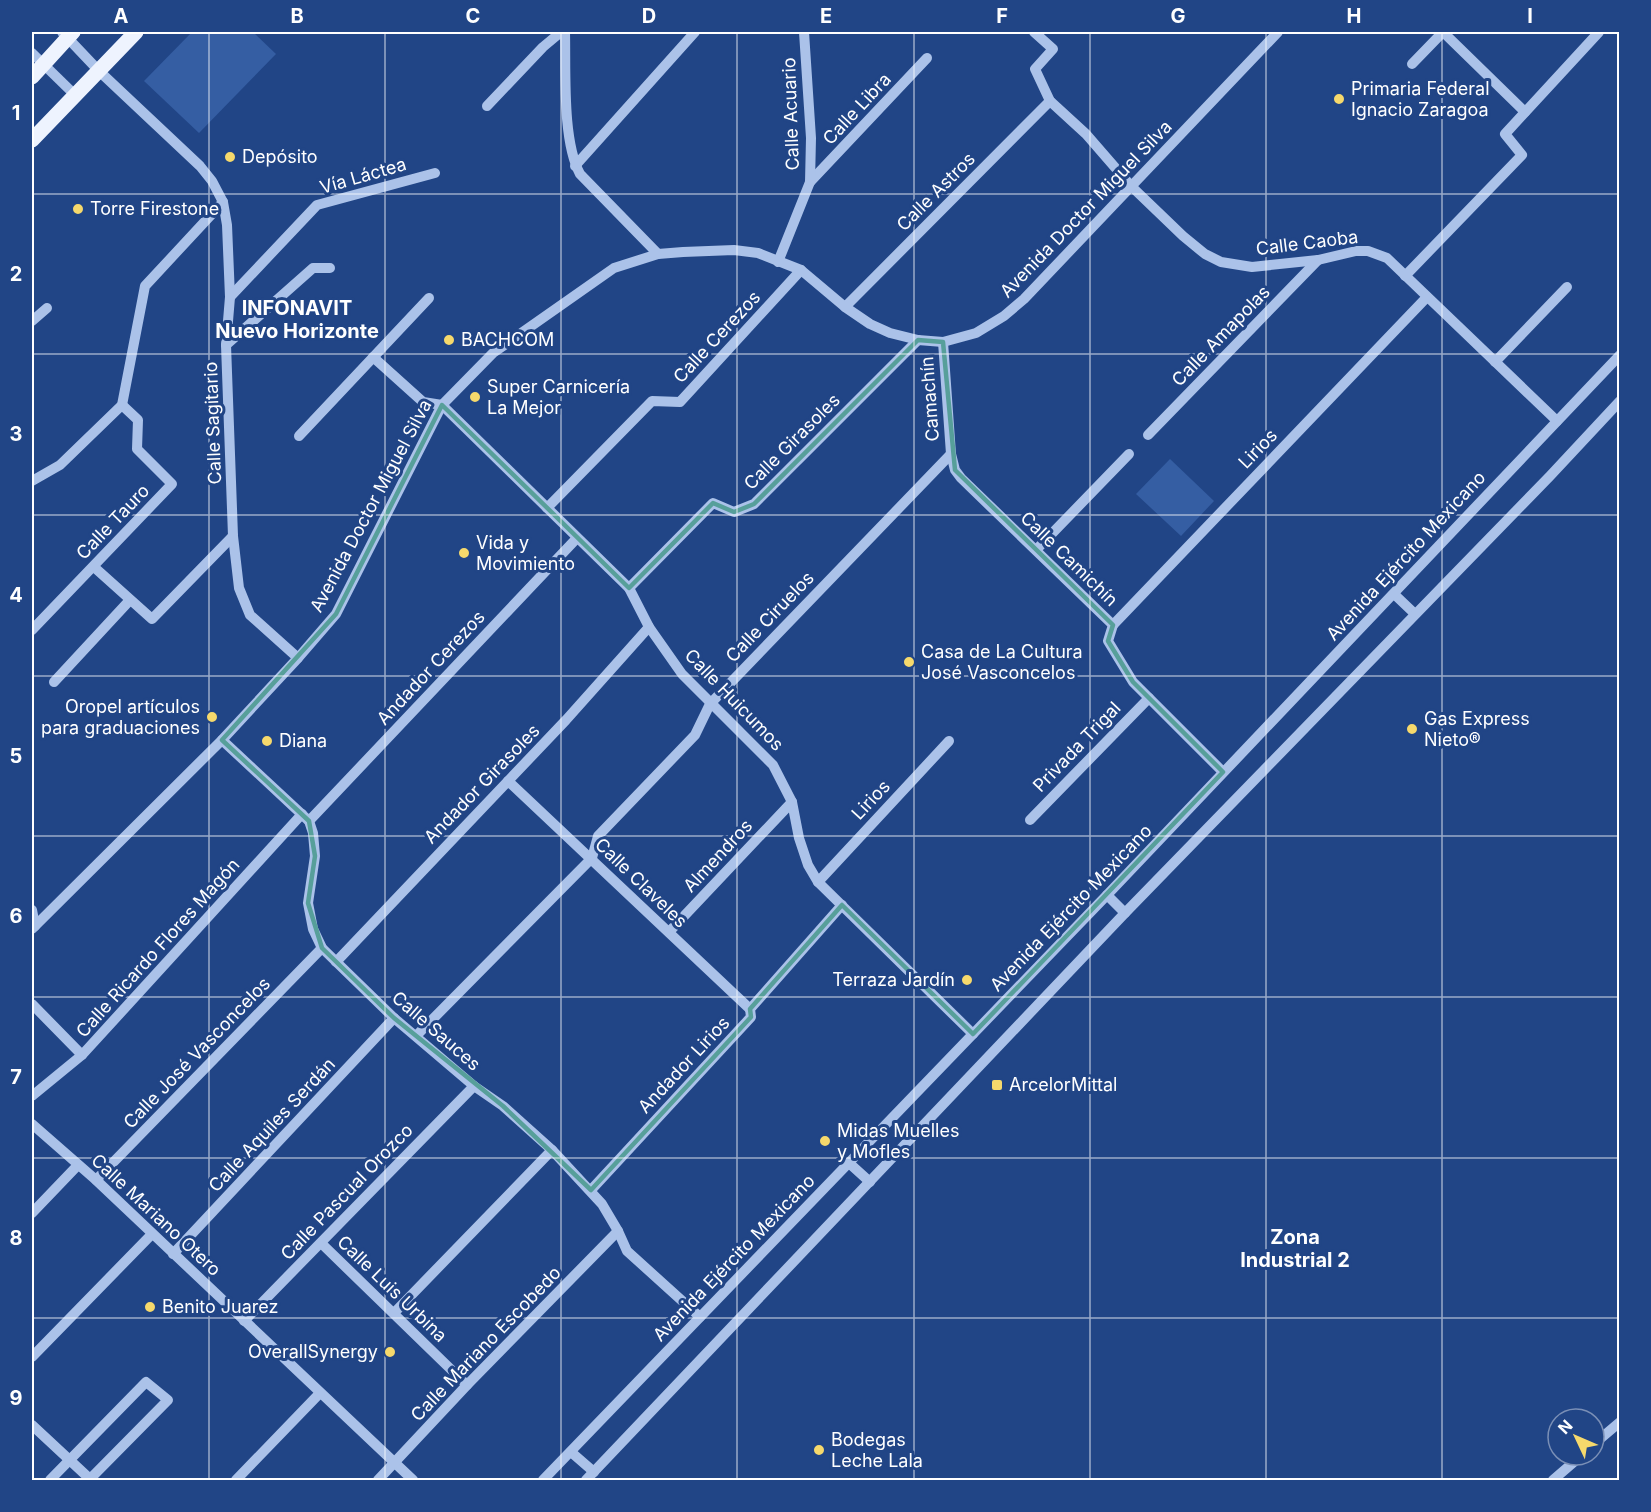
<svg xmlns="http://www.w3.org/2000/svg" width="1651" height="1512" font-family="Inter,sans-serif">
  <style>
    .green { fill: #355ea3 }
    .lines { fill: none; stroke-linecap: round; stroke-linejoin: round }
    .minor { stroke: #abc2e9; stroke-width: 10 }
    .major { stroke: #eef3fe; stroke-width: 15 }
    .marked { fill: none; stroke: #579f9a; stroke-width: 4.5; stroke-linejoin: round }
    .grid { fill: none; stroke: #fff; stroke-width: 1.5; stroke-opacity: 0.55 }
    .poi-dot { fill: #f6d96c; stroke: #214586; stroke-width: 2 }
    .labels { text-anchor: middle; stroke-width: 6; stroke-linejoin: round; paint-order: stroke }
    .poi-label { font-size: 18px; fill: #fff; stroke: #214586; text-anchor: start }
    .street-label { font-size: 18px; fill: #fff; stroke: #214586 }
    .neighbourhood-label { font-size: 20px; font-weight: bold; fill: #fff; stroke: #214586 }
    .neatline { fill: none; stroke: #fff; stroke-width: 2 }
    .grid-label { font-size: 20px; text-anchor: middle; font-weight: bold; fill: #fff }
  </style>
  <rect width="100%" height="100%" fill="#214586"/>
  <g class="green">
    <path d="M192,32H253L276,54L199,133L144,81Z"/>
    <path d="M1170,459L1214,501L1181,536L1136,494Z"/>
  </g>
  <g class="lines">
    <g class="minor">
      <path d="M62,32L99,71L200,166L212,181L223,202L227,225L230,297L226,345L233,536L239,588L250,615L298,658"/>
      <path d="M565,32C566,71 562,141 580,174L658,254"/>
      <path d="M1034,32L1053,49L1035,69L1050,101L1086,134L1132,187L1183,236L1205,254L1221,262L1252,267L1318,260L1356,251H1368L1387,258L1557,421"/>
      <path d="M1443,32L1525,112"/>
      <path d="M32,53L75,95"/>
      <path d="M1412,64L1443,32"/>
      <path d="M487,106L543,47L561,32"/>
      <path d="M575,166L695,32"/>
      <path d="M810,182L927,58"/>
      <path d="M778,262L810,182L811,138L804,32"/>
      <path d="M1405,276L1522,155L1505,134L1599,32"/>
      <path d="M230,297L317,205L435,173"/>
      <path d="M845,307L1050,101"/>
      <path d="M32,321L47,308"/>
      <path d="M943,342L951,454L955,470L961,478L1113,625L1108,641L1133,682L1223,772"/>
      <path d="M226,345L313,268H330"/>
      <path d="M373,357L423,402L442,405L629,588L649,627L682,674L773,765L792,802L799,838L808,865L818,882L973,1034"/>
      <path d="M1495,362L1567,287"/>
      <path d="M1148,435L1318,260"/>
      <path d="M299,436L429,298"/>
      <path d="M32,481L60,465L122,405L145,286L223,202"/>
      <path d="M547,508L652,401L680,402L801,270"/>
      <path d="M1036,550L1129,454"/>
      <path d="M94,567L152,619L233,536"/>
      <path d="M629,588L713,503L734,512L754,504L918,340"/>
      <path d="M1394,594L1415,614"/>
      <path d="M1113,625L1427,297"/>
      <path d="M32,630L172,484L137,449L138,420L122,405"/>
      <path d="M54,682L130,600"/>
      <path d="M222,740L309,821L313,833L315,856L308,903L313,929L322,948L394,1018L474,1086L503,1106L552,1150L602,1204L618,1231L627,1251L700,1317"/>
      <path d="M508,781L750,1009"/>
      <path d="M1030,820L1149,698"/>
      <path d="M309,821L577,538"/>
      <path d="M818,882L949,741"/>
      <path d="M1107,895L1125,913"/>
      <path d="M32,910L35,926"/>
      <path d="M32,929L222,740L298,658L336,614L442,405L493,353L614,268L658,254L683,252L734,250L758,253L801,270L845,307L870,324L890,333L918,340L943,342L976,333L1004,316L1024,299L1278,32"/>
      <path d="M669,932L792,802"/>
      <path d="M336,962L566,720L649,627"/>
      <path d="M32,1004L82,1055"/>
      <path d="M416,1036L592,858L598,836L695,735L710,704L951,454"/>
      <path d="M32,1096L82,1055L302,814"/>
      <path d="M32,1124L96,1180L413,1480"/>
      <path d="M849,1163L870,1182"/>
      <path d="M96,1180L322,948"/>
      <path d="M591,1190L751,1017L750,1009L842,905"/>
      <path d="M32,1213L78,1165"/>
      <path d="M321,1243L467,1385"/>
      <path d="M173,1254L394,1018"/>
      <path d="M394,1313L552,1150"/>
      <path d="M244,1321L474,1086"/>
      <path d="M32,1357L152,1234"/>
      <path d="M32,1425L90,1479"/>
      <path d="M1594,1444L1620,1422"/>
      <path d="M571,1452L594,1472"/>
      <path d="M50,1480L146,1382L168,1400L89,1480"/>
      <path d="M236,1480L320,1393"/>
      <path d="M378,1480L467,1385L618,1231"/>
      <path d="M543,1480L1107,895L1620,355"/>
      <path d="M586,1480L1125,913L1550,476L1620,401"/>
      <path d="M1553,1480L1582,1455"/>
    </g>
    <g class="major">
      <path d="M32,77L73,32"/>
      <path d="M32,140L136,32"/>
    </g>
  </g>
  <path class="marked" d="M918,340L943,342L955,470L1113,625L1108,641L1133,682L1223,772L973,1034L842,905L750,1009L751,1017L591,1190L503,1106L394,1018L322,948L308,903L315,856L309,821L222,740L336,614L442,405L629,588L713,503L734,512L754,504Z"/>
  <path class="grid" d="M209,32V1480M385,32V1480M561,32V1480M737,32V1480M914,32V1480M1090,32V1480M1266,32V1480M1442,32V1480M32,194H1620M32,354H1620M32,515H1620M32,676H1620M32,836H1620M32,997H1620M32,1158H1620M32,1318H1620"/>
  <g class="poi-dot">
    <circle cx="1339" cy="99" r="6"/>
    <circle cx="230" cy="157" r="6"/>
    <circle cx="78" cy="209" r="6"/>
    <circle cx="449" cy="340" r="6"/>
    <circle cx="475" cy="397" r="6"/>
    <circle cx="464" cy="553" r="6"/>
    <circle cx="909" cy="662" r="6"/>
    <circle cx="212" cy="717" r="6"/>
    <circle cx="1412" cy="729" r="6"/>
    <circle cx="267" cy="741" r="6"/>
    <circle cx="967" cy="980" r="6"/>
    <rect x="991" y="1079" width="12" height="12" rx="3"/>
    <circle cx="825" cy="1141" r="6"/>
    <circle cx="150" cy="1307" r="6"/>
    <circle cx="390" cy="1352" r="6"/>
    <circle cx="819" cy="1450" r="6"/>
  </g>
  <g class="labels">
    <g class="poi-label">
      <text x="1351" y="95">Primaria Federal<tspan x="1351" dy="21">Ignacio Zaragoa</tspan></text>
      <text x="242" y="163">Depósito</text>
      <text x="90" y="215">Torre Firestone</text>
      <text x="461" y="346">BACHCOM</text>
      <text x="487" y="393">Super Carnicería<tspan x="487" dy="21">La Mejor</tspan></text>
      <text x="476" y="549">Vida y<tspan x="476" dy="21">Movimiento</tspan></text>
      <text x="921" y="658">Casa de La Cultura<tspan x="921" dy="21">José Vasconcelos</tspan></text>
      <text x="200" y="713" text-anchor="end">Oropel artículos<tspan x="200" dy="21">para graduaciones</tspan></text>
      <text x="1424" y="725">Gas Express<tspan x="1424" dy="21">Nieto®</tspan></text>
      <text x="279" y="747">Diana</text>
      <text x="955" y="986" text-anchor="end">Terraza Jardín</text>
      <text x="1009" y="1091">ArcelorMittal</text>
      <text x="837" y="1137">Midas Muelles<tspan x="837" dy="21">y Mofles</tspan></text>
      <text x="162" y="1313">Benito Juarez</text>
      <text x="378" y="1358" text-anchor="end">OverallSynergy</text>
      <text x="831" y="1446">Bodegas<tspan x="831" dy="21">Leche Lala</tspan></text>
    </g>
    <g class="street-label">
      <text transform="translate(857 109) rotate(-47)" y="6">Calle Libra</text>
      <text transform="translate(791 114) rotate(-92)" y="6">Calle Acuario</text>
      <text transform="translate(363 176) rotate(-16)" y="6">Vía Láctea</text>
      <text transform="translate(936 192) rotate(-45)" y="6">Calle Astros</text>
      <text transform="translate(1086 209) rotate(-46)" y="6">Avenida Doctor Miguel Silva</text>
      <text transform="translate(1307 243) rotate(-7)" y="6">Calle Caoba</text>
      <text transform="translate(1221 336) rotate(-46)" y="6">Calle Amapolas</text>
      <text transform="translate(717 337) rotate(-47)" y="6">Calle Cerezos</text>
      <text transform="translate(930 399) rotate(-94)" y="6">Camachín</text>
      <text transform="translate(213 423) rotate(-92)" y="6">Calle Sagitario</text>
      <text transform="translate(792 442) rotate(-45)" y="6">Calle Girasoles</text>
      <text transform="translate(1258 449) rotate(-46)" y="6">Lirios</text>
      <text transform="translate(371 506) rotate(-62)" y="6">Avenida Doctor Miguel Silva</text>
      <text transform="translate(113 522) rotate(-46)" y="6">Calle Tauro</text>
      <text transform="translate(1406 556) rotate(-47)" y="6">Avenida Ejército Mexicano</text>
      <text transform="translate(1069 559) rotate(44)" y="6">Calle Camichín</text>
      <text transform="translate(770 617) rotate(-46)" y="6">Calle Ciruelos</text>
      <text transform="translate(431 668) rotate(-47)" y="6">Andador Cerezos</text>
      <text transform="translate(734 700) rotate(46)" y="6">Calle Huicumos</text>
      <text transform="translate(1077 747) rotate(-46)" y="6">Privada Trigal</text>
      <text transform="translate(482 784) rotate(-46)" y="6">Andador Girasoles</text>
      <text transform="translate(871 800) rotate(-47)" y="6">Lirios</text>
      <text transform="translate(718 856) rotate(-47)" y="6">Almendros</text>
      <text transform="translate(641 883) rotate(44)" y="6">Calle Claveles</text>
      <text transform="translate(1071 908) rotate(-46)" y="6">Avenida Ejército Mexicano</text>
      <text transform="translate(158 948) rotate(-48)" y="6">Calle Ricardo Flores Magón</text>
      <text transform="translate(436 1031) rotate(41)" y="6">Calle Sauces</text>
      <text transform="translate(197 1053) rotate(-46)" y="6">Calle José Vasconcelos</text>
      <text transform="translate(684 1065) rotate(-47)" y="6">Andador Lirios</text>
      <text transform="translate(272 1125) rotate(-47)" y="6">Calle Aquiles Serdán</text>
      <text transform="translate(347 1192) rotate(-46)" y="6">Calle Pascual Orozco</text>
      <text transform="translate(156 1215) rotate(43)" y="6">Calle Mariano Otero</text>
      <text transform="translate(734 1258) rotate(-46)" y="6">Avenida Ejército Mexicano</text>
      <text transform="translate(392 1289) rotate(44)" y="6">Calle Luis Urbina</text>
      <text transform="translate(486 1344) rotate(-46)" y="6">Calle Mariano Escobedo</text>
    </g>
    <g class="neighbourhood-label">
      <text x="297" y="315">INFONAVIT<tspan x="297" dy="23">Nuevo Horizonte</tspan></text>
      <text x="1295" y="1244">Zona<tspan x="1295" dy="23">Industrial 2</tspan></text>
    </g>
  </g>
  <rect width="1651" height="1512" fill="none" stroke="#214586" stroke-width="66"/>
  <g transform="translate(1576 1437) rotate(314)"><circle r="28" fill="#214586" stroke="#7a8fb6" stroke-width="1.5"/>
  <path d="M0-4.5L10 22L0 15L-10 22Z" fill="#f6d96c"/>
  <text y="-9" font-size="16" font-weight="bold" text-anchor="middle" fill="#ffffff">N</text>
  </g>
  <rect x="33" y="33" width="1585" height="1446" class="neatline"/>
  <g class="grid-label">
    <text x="121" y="23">A</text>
    <text x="297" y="23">B</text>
    <text x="473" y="23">C</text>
    <text x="649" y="23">D</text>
    <text x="826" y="23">E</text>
    <text x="1002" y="23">F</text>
    <text x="1178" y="23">G</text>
    <text x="1354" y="23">H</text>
    <text x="1530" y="23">I</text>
    <text x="16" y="120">1</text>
    <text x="16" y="281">2</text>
    <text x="16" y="441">3</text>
    <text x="16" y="602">4</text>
    <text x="16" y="763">5</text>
    <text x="16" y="923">6</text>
    <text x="16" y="1084">7</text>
    <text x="16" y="1245">8</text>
    <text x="16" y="1405">9</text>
  </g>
</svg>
